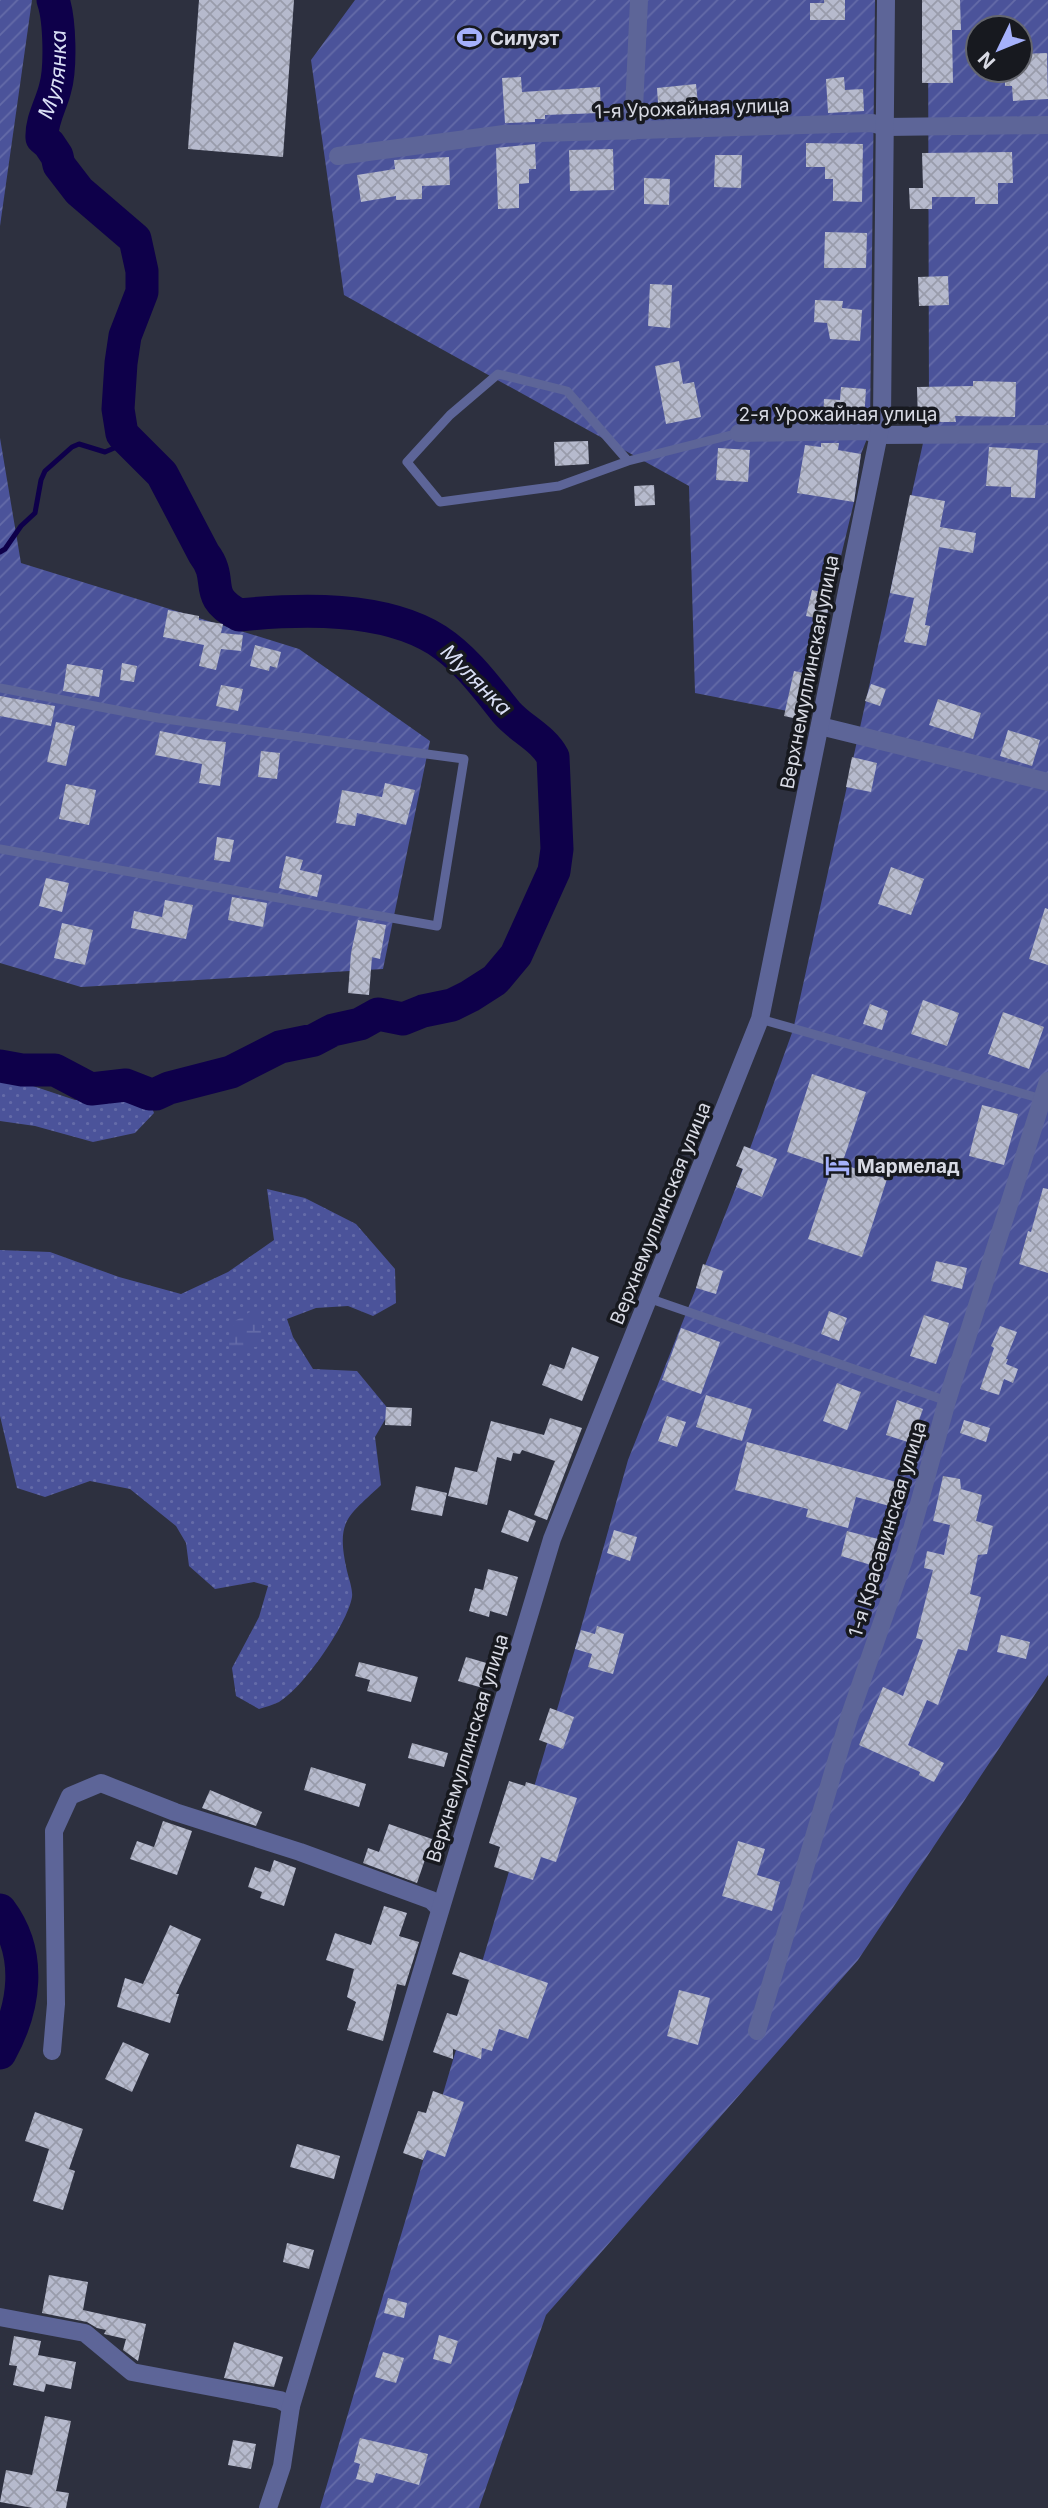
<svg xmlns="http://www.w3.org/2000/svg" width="1048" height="2508" font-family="Inter,sans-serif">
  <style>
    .grass { fill: url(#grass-dots) }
    .wetland { fill: url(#wetland-marsh) }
    .garden { fill: url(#garden-furrows); fill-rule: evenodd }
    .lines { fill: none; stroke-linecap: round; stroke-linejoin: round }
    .stream { stroke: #0e004a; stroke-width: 5 }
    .river { stroke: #0e004a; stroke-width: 33 }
    .building { fill: url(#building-cross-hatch) }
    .service { stroke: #5d6598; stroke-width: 9 }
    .minor { stroke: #5d6598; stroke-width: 18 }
    .tertiary { stroke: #5d6598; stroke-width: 18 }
    .labels { text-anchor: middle; stroke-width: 7; stroke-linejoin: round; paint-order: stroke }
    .poi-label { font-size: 19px; font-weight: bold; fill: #d8dae4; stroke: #17191f; text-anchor: start }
    .street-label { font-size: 19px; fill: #d8dae4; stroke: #17191f }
    .water-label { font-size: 21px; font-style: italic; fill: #dadff5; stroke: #17191f }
  </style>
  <defs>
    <pattern id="grass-dots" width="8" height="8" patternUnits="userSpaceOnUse" patternTransform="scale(1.75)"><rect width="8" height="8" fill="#4b539a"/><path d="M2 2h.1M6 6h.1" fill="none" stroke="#646ba8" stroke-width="1.8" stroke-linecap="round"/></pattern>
    <pattern id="wetland-marsh" width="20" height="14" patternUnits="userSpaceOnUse" patternTransform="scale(1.75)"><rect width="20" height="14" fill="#4b539a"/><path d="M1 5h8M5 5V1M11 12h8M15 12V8" fill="none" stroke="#646ba8"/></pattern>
    <pattern id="garden-furrows" width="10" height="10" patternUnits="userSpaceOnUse" patternTransform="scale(1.75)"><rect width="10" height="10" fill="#4b539a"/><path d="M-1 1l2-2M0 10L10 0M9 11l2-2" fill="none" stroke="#646ba8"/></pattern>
    <pattern id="building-cross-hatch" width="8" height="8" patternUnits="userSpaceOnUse" patternTransform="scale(1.75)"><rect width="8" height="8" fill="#b6bacd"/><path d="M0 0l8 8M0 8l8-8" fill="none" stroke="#999cab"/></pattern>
  </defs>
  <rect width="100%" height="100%" fill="#2d303f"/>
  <g class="grass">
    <path d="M0,1075L75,1100L127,1092L140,1095L150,1103L154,1113L135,1133L93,1142L35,1126L0,1121Z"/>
    <path d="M267,1189L305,1198L356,1224L395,1269L396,1303L373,1316L348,1306L316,1308L287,1319L293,1337L313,1369L357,1371L390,1411L375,1437L381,1485C346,1518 336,1521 347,1571C349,1579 353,1590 352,1597C347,1625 303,1688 279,1702C273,1705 265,1707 259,1709L236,1696L232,1668L259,1617L268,1586L254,1582L215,1589L189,1566L186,1543L176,1526L130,1489L90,1481L45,1497L17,1488L0,1416V1250L50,1252L119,1277L181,1294L228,1272L274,1240Z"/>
  </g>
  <path class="wetland" d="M255,1309L262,1326L260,1346L232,1352L226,1342L235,1321Z"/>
  <g class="garden">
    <path d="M0,0H32L0,226Z"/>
    <path d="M355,0H875L870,431L861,454L854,502L803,714L695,693L689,486L344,295L311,60Z"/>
    <path d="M928,0H1048V1675L858,1960L546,2315L479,2508H320L575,1649L628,1460L736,1187L793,1030L929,416ZM978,28H1020V70H978Z"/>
    <path d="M0,438L21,563L299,649L430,741L383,969L81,987L0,963Z"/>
  </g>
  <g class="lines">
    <path class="stream" d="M0,552L5,549L21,526L35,513L41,480L45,471L72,447L79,444L105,452L128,442"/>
    <g class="river">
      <path id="s1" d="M0,1066L22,1070H55L91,1089L126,1085L149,1094H156L169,1088L231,1072L280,1047L314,1040L333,1030L360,1024L378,1014L403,1019L423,1011L452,1005L470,996L495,980L516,955L554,871L557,849L553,757C543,738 521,729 507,713C486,687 466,659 437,640C383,606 300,609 239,615C201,595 225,581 204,554L162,474L122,434L118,409L121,363L125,336L142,292V271L135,239L79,191L59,165L57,156L49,144L42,138C41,121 51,105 55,89C61,69 60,20 53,0"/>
      <path d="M0,1910C33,1954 25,2008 0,2053"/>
    </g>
  </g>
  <g class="building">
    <path d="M199,0H294L283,157L188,149Z"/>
    <path d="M824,0H845V20H810V3H824Z"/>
    <path d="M922,0H960L961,30H952L953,83H922Z"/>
    <path d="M1047,53L1048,99L1013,101L1012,86H1005V70H1020V54Z"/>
    <path d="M521,77L522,92L600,87L601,113L545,115V119H535V122L505,123L502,78Z"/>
    <path d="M844,77L845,90L863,89L864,111L828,113L826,79Z"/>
    <path d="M696,84L699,114L659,118L657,88Z"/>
    <path d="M806,143L863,144L862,202L833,201V179H825V167H806Z"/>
    <path d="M535,144L536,169H529V183L519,184V208L498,209L496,148Z"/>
    <path d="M613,149L614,190L570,191L569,150Z"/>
    <path d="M1012,152L1013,183H998V204H975V197H932V209H910L909,188H923L922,153Z"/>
    <path d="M715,155H742L741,188L714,187Z"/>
    <path d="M449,157L450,185L422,186V199L396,200V196L361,202L357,175L395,169L394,160Z"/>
    <path d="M644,178L670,179L669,205L644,204Z"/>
    <path d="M825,232L867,233L866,268H824Z"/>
    <path d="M948,276L949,305L919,306L918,277Z"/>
    <path d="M650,284L672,285L670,328L648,326Z"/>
    <path d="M815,300L843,301L842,308L862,310L860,341L830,339L827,323L814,322Z"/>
    <path d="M679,361L683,384L694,382L701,417L666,424L655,366Z"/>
    <path d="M973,381L1016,382L1015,417L955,416L956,422H918L917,387L973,386Z"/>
    <path d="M841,387L866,389L864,420H823L824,399L840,400Z"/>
    <path d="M588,441L589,464L555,466L554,442Z"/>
    <path d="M821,443H839L838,450L861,454L854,502L797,493L805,445L821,447Z"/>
    <path d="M989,447L1038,450L1035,498L1011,497V487L986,486Z"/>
    <path d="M718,448L750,450L748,482L716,480Z"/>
    <path d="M654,485L655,505L635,506L634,486Z"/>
    <path d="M910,495L945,501L940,527L976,533L973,553L939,547L925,625L930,626L926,646L904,642L914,598L890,593Z"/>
    <path d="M812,590L831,594L826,620L806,616Z"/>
    <path d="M168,610L199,616V620L223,624L221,633L243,635L241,651L221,649L216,670L199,666L204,645L163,637Z"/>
    <path d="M255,645L281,652L277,668L270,666L269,671L250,666Z"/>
    <path d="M122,663L137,666L134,682L120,680Z"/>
    <path d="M67,664L103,670L99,697L63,691Z"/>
    <path d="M794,671L817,676L807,721L784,716Z"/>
    <path d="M871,684L886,689L880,706L865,701Z"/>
    <path d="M221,685L243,689L238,711L216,706Z"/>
    <path d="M0,696L55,706L51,726L0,716Z"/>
    <path d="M938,699L981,713L973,739L929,725Z"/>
    <path d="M56,722L75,726L66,766L47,762Z"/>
    <path d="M1008,730L1040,740L1032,766L1000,756Z"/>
    <path d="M160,731L205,740L226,742L220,786L199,783L202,764L155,755Z"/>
    <path d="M261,751L280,753L277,779L258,777Z"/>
    <path d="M852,757L877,763L871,792L846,787Z"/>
    <path d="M385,783L415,790L406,825L357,813L355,826L336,823L342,790L382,797Z"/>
    <path d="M66,784L96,790L89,825L59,819Z"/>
    <path d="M217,837L234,840L230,862L214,860Z"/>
    <path d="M286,856L303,860L300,870L322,875L317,897L279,888Z"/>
    <path d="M891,867L924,879L911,915L878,904Z"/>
    <path d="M46,878L69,883L62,912L39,906Z"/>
    <path d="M232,897L267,903L263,927L228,920Z"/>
    <path d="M165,900L193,905L186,939L131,928L134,911L162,917Z"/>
    <path d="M1045,908L1048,909V965L1029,959Z"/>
    <path d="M358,920L386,925L380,959L372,957L369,995L348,993L351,953Z"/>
    <path d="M62,923L93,930L85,965L54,958Z"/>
    <path d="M923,1000L959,1013L947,1046L911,1034Z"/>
    <path d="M870,1004L888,1011L882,1030L863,1024Z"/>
    <path d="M1003,1012L1044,1027L1029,1069L988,1054Z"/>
    <path d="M812,1074L866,1092L842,1164L887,1179L862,1257L808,1239L832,1167L787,1152Z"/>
    <path d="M982,1105L1018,1114L1004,1165L969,1156Z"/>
    <path d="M744,1146L777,1159L762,1197L736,1187L743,1169L736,1166Z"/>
    <path d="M1043,1188L1048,1189V1273L1019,1264L1028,1231L1031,1232Z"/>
    <path d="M936,1261L967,1268L962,1289L931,1281Z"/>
    <path d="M703,1264L723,1271L716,1294L696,1288Z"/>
    <path d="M829,1311L847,1318L839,1341L821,1334Z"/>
    <path d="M924,1315L949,1323L936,1364L910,1356Z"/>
    <path d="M1000,1326L1017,1332L1006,1359H1008L1006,1364L1018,1369L1013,1383L1004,1379L999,1395L980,1389L994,1348L991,1346Z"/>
    <path d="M681,1328L720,1342L701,1394L662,1380Z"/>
    <path d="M572,1347L599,1357L582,1401L542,1385L550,1364L564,1369Z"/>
    <path d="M837,1383L861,1392L847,1430L823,1421Z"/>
    <path d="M706,1395L752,1409L742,1441L696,1427Z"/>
    <path d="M897,1400L923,1409L911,1443L886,1435Z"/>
    <path d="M386,1407L412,1408L411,1426L385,1425Z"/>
    <path d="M667,1416L686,1422L677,1447L658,1441Z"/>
    <path d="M550,1418L582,1428L547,1520L534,1515L555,1461L522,1450L520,1454L513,1453L511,1461L497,1457L487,1505L448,1496L455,1467L477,1472L491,1421L544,1435Z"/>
    <path d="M964,1420L990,1428L986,1442L960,1433Z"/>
    <path d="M747,1442L904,1484L897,1508L856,1497L848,1528L806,1517L808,1509L735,1490Z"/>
    <path d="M943,1476L960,1479L961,1489L982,1495L976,1521L993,1526L987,1554L978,1555L970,1594L981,1597L967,1651L958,1649L938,1705L927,1700L908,1745L944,1763L934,1782L919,1775L920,1772L859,1745L883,1687L903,1696L923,1640L916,1638L933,1570L924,1568L927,1551L944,1555L950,1525L933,1521Z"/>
    <path d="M416,1486L447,1493L442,1516L411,1510Z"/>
    <path d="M509,1510L536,1521L528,1542L501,1532Z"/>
    <path d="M614,1530L637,1537L630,1561L607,1553Z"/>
    <path d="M847,1531L878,1539L871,1565L841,1556Z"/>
    <path d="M488,1569L518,1577L507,1616L490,1611L489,1617L469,1611L475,1588L483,1590Z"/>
    <path d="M597,1626L624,1634L613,1674L588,1667L592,1654L575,1649L581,1630L595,1634Z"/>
    <path d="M1001,1635L1030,1642L1026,1659L997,1652Z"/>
    <path d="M466,1657L490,1664L483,1688L458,1681Z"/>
    <path d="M359,1662L418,1677L411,1702L367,1691L370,1680L355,1676Z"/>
    <path d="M550,1708L574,1717L563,1749L539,1740Z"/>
    <path d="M412,1743L448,1753L444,1767L408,1758Z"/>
    <path d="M311,1767L366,1784L359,1807L304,1790Z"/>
    <path d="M509,1781L525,1786L526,1782L577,1798L556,1862L541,1857L533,1880L494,1867L500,1847L489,1843Z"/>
    <path d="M210,1790L262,1812L256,1826L202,1808Z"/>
    <path d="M163,1821L192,1831L177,1875L130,1859L137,1841L154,1847Z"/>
    <path d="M389,1824L432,1839L417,1883L363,1863L368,1848L379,1852Z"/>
    <path d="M738,1841L765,1849L757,1875L780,1882L772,1911L722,1896Z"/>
    <path d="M274,1860L296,1868L284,1906L260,1898L262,1892L248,1887L255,1867L270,1872Z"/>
    <path d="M384,1906L407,1913L399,1936L419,1942L405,1986L397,1984L383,2041L347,2030L356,2002L347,1997L354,1969L326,1960L335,1933L371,1945Z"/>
    <path d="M170,1925L201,1939L176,1994H179L170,2023L117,2007L125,1978L143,1984Z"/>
    <path d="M460,1952L548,1983L528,2039L499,2029L492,2051L482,2048L481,2059L453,2049V2059L433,2052L447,2013L457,2016L469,1980L452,1974Z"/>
    <path d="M679,1990L710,1998L698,2045L667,2036Z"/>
    <path d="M123,2042L149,2054L132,2092L105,2079Z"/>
    <path d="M433,2091L464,2102L445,2157L427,2150L423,2160L403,2153L418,2111L426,2113Z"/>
    <path d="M35,2112L83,2129L69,2169L75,2171L63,2210L33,2201L49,2149L25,2141Z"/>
    <path d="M297,2144L340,2156L334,2179L290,2167Z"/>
    <path d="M287,2243L314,2250L309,2269L283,2262Z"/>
    <path d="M49,2275L88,2282L83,2310L146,2324L138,2361L123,2350L126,2339L104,2334L106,2330L97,2328L87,2322L42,2313Z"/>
    <path d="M388,2298L407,2303L404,2318L384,2313Z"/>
    <path d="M439,2335L458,2341L451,2364L433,2359Z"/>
    <path d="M14,2336L41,2341L38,2355L76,2362L71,2389L46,2384L44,2392L13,2385L17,2366L9,2365Z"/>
    <path d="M234,2342L283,2357L274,2387L224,2378Z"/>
    <path d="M383,2352L404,2358L396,2383L375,2377Z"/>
    <path d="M45,2416L71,2421L56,2491L69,2493L66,2508H33L0,2502L6,2470L32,2475Z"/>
    <path d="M360,2438L428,2454L419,2485L376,2473L373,2483L356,2479L360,2464L354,2462Z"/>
    <path d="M233,2440L256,2444L251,2469L228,2465Z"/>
  </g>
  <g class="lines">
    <g class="service">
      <path d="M628,461L559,486L440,502L407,462L450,415L498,374L567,391L628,461L739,433"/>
      <path d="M0,688L158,718L464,759L437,926L0,849"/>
      <path d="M760,1019L1042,1099"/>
      <path d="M648,1298L947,1401"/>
    </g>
    <g class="minor">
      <path d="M633,131L639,0"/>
      <path d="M338,156L504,134L872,123L886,127L1048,125"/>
      <path d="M739,433L866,431L879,435L1048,434"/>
      <path d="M820,726L1048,782"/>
      <path d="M757,2031L849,1718L904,1559L947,1401L1048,1081"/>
      <path d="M52,2051L56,2004L54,1831L70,1796L101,1783L175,1812L300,1852L431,1900L440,1909"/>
      <path d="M0,2317L85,2333L132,2372L280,2400L291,2406"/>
    </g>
    <path class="tertiary" d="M268,2508L282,2466L291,2406L552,1539L760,1019L882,419L886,0"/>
  </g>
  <defs>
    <symbol id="stadium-bare" viewBox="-9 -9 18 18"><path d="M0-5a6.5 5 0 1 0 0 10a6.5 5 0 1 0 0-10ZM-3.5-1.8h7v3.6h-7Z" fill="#a5b1fc" stroke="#17191f" stroke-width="2.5" paint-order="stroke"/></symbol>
    <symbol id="hotel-bare" viewBox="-9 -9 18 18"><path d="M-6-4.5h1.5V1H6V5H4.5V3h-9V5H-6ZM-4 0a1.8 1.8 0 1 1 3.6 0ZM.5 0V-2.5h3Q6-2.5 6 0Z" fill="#a5b1fc" stroke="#17191f" stroke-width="2.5" paint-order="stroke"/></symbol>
  </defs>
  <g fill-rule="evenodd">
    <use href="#stadium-bare" x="452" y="20" width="35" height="35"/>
    <use href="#hotel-bare" x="820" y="1148" width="35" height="35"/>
  </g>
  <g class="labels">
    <g class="poi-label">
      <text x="490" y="45">Силуэт</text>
      <text x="857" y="1173">Мармелад</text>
    </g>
    <g class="street-label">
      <text transform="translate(692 108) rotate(-2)" y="7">1-я Урожайная улица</text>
      <text x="838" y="421">2-я Урожайная улица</text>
      <text transform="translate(809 672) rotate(-79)" y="7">Верхнемуллинская улица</text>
      <text transform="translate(660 1213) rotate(-68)" y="7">Верхнемуллинская улица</text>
      <text transform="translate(887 1529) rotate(-73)" y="7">1-я Красавинская улица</text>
      <text transform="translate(467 1748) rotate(-73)" y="7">Верхнемуллинская улица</text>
    </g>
    <g class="water-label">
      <text dy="7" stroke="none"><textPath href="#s1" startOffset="1760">Мулянка</textPath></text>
      <text transform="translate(476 680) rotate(45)" y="7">Мулянка</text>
    </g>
  </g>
  <g transform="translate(999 49) rotate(227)"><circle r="33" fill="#17191f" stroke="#64666e" stroke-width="2"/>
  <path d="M0-5L12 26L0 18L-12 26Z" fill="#a5b1fc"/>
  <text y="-10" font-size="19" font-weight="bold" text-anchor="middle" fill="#d8dae4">N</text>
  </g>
</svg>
